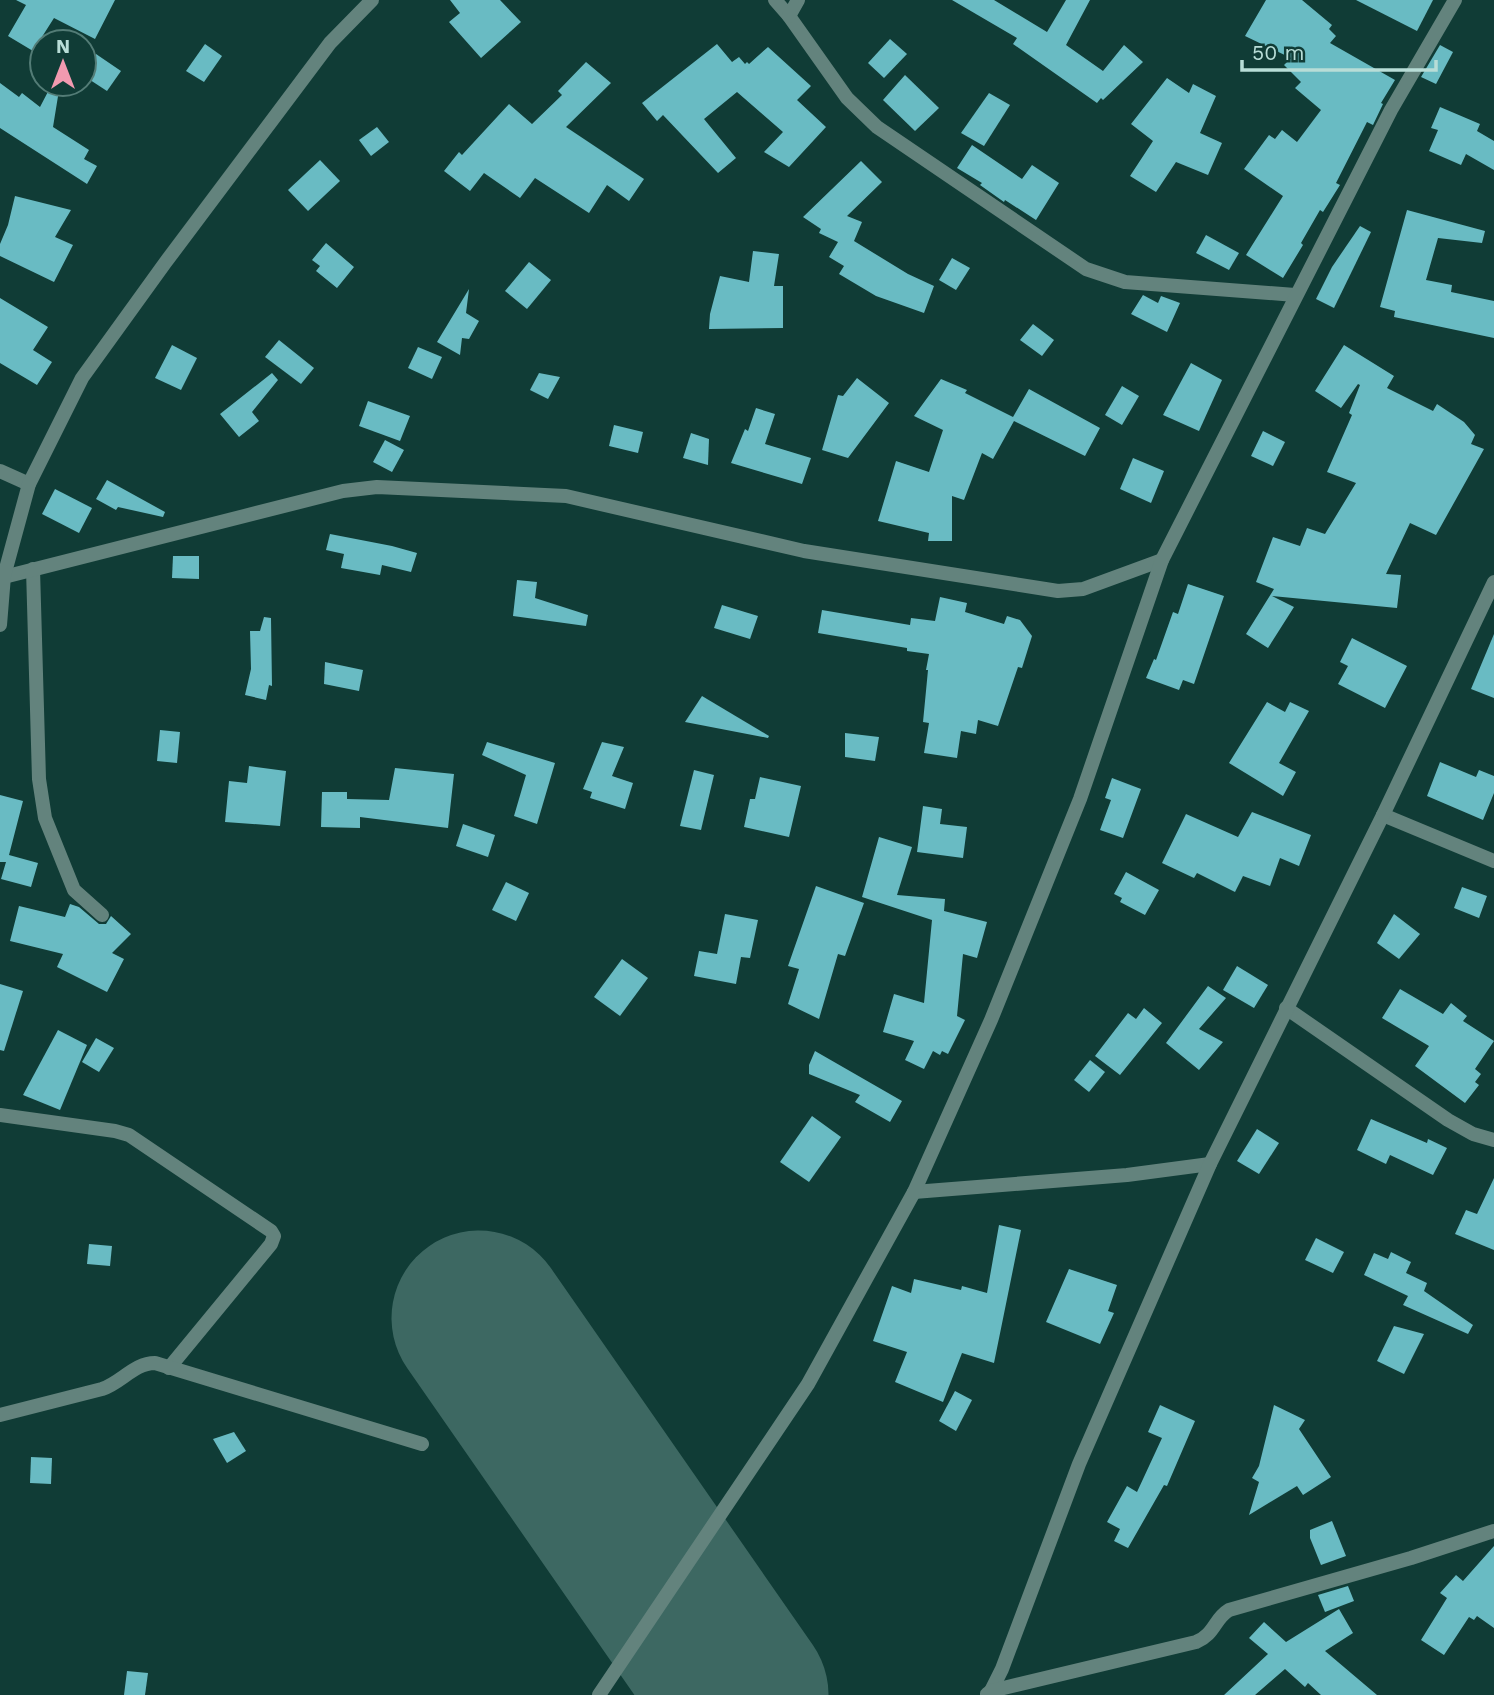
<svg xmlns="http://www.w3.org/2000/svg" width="1494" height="1695" font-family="'Work Sans',sans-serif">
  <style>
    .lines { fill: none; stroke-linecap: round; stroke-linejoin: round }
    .runway { stroke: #3d6862; stroke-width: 175 }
    .building { fill: #69bbc3 }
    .street { stroke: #63837d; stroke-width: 14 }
  </style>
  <rect width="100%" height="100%" fill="#103c36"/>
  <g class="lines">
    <path class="runway" d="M479,1318L741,1695"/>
  </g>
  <g class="building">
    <path d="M16,0H115L95,39L54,18L33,51L8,36L26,5Z"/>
    <path d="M450,0H500L521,22L481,58L449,22L460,13Z"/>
    <path d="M952,0H994L1047,32L1066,0H1090L1066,45L1103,71L1124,45L1143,62L1103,100L1101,98L1097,103L1013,44L1017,38Z"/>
    <path d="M1266,0H1302L1332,25L1329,29L1336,36L1330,43L1395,80L1381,103L1383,104L1373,125L1367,122L1336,183L1340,185L1323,212L1320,210L1301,243L1303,245L1283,278L1246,255L1283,196L1244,169L1269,135L1275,139L1282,130L1297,142L1321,110L1295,88L1301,82L1284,65L1291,58L1245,36Z"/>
    <path d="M1356,0H1433L1417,31Z"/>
    <path d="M890,39L907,54L884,78L868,63Z"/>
    <path d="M205,44L222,56L204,82L186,71Z"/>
    <path d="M717,44L732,62L739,57L745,64L747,62L749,64L768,47L811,86L797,100L826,127L789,167L764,152L783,132L737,92L704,119L736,158L718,173L663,115L657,121L642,103Z"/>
    <path d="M1440,45L1453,52L1436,84L1421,77Z"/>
    <path d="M96,54L121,71L107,91L84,76Z"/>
    <path d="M586,62L611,83L566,127L644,179L629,201L607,185L589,213L535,178L520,198L484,173L470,191L444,171L459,152L462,155L509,104L532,124L562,95L558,91Z"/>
    <path d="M905,75L939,108L915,131L883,100Z"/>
    <path d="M1167,78L1189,93L1193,84L1216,96L1200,133L1222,143L1208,175L1176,162L1156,192L1130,176L1153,141L1131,124Z"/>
    <path d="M0,83L19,97L22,93L40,107L52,84H60L53,127L89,150L84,159L97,166L87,184L0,128Z"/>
    <path d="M989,93L1010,105L984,146L961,133Z"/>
    <path d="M1440,107L1480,124L1477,131L1494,141V170L1466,154L1461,165L1429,151L1438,130L1431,128Z"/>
    <path d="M377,127L389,142L371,156L359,140Z"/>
    <path d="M972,145L1022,179L1032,165L1059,183L1036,220L1005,200L1004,202L980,185L982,183L957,168Z"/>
    <path d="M320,160L340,181L308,211L288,190Z"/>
    <path d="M861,161L882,182L847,216L862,222L854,241L908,274L934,286L924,313L876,296L839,274L844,266L829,257L838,242L819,233L821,229L803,217Z"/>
    <path d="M15,196L71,210L55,237L73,245L54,282L0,256V244L8,225Z"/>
    <path d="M1407,210L1485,231L1482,243L1438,238L1426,280L1452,285L1451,292L1494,301V338L1394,317L1395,311L1380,307Z"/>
    <path d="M1360,226L1371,232L1334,308L1316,299L1332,267Z"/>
    <path d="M1206,235L1239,253L1229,270L1196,253Z"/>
    <path d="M326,243L354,267L337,288L316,271L320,266L312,260Z"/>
    <path d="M753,251L779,254L774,286H783V328L709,329L710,314L720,276L749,282Z"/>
    <path d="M952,258L970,268L956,290L939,280Z"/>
    <path d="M529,262L551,280L527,309L505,291Z"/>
    <path d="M469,289L466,313L479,321L469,339L462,338L460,355L437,342Z"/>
    <path d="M1143,295L1158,303L1161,296L1180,303L1167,332L1131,314Z"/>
    <path d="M0,298L48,327L33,350L52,362L37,385L0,363Z"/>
    <path d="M1033,324L1054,340L1042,356L1020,340Z"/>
    <path d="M279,340L314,368L301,384L265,357Z"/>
    <path d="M172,345L197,358L181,390L155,378Z"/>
    <path d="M1344,345L1394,376L1387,388L1433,411L1437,404L1464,422L1475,435L1471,444L1484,449L1436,535L1410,523L1386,574L1401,575L1397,608L1272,596L1294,607L1268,648L1246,634L1274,589L1256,582L1273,537L1300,546L1307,528L1325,534L1356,483L1327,472L1352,415L1349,413L1360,385L1358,384L1341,408L1315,391Z"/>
    <path d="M418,347L442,357L432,379L408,368Z"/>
    <path d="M1191,363L1222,380L1199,431L1163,415Z"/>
    <path d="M272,373L278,380L252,412L259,421L239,437L220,414Z"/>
    <path d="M539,373L560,377L548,399L530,390Z"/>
    <path d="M857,378L889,403L848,458L822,450L838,395L843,396Z"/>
    <path d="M941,379L967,390L965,393L1013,417L1029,389L1100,428L1085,456L1014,421L993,459L982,453L964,500L952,496V541H928L929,533L878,521L896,461L929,472L943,430L914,416Z"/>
    <path d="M1122,386L1139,396L1122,425L1105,415Z"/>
    <path d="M368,401L410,416L400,441L359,426Z"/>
    <path d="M756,408L775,414L765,444L811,458L802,484L731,463L745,429L748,431Z"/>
    <path d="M614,425L643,432L638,453L609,446Z"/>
    <path d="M1263,431L1285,442L1273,466L1251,456Z"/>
    <path d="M691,433L709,439L708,465L683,458Z"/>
    <path d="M385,440L404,450L392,472L373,462Z"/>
    <path d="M1133,458L1164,471L1151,503L1120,489Z"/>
    <path d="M107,480L165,512L163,517L118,507L116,510L96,499Z"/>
    <path d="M55,489L92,508L79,533L42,514Z"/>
    <path d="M330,534L392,546L417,553L411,572L382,565L380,575L341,568L344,554L326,550Z"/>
    <path d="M173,556H199V579L172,578Z"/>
    <path d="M517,580L537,582L535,598L588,615L586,626L513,616Z"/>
    <path d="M1188,584L1224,596L1194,684L1183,680L1179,690L1146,678L1154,659L1156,660L1173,612L1178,614Z"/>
    <path d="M940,597L967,603L965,612L1004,624L1007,616L1020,620L1032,636L1022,668L1018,667L998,726L978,720L976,734L961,731L957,758L924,753L929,723L923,722L928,670H926L929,654L907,651V648L818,633L822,610L910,625L911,618L935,621Z"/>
    <path d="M722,605L758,616L750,639L714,628Z"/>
    <path d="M264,617L271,618L272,686L269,685L266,700L245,695L251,669L250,631H260Z"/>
    <path d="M1494,634V698L1471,689Z"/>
    <path d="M1352,638L1407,666L1385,708L1338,684L1348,666L1340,662Z"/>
    <path d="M325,662L363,670L359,691L324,684Z"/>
    <path d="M702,696L769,736L768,738L685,722Z"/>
    <path d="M1267,702L1285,712L1290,702L1309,711L1279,763L1296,772L1283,796L1229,763Z"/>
    <path d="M160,730L180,732L177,763L157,761Z"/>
    <path d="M845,733L879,737L875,761L845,757Z"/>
    <path d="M487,742L555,763L537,824L514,816L526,775L482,755Z"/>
    <path d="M602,742L624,747L612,776L633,783L625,809L590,798L592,792L583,789Z"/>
    <path d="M1440,762L1476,777L1479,770L1494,776V793L1483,820L1427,796Z"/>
    <path d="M249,766L286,771L280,826L225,822L229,781L247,783Z"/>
    <path d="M395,768L454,774L448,828L360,817V828L321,827L322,792H347V799L389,800Z"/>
    <path d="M694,770L714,775L701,830L680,826Z"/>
    <path d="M760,777L801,786L789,837L744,827L750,799H755Z"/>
    <path d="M1112,778L1141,789L1123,838L1100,830L1111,800L1105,798Z"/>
    <path d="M0,795L23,801L9,855L38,863L31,887L1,879L6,862H0Z"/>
    <path d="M923,806L942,809L940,824L967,827L963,858L917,852Z"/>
    <path d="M1252,812L1311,835L1299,866L1280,858L1270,886L1243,876L1235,892L1197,873L1194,878L1162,863L1186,814L1238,837Z"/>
    <path d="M463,824L495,835L488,857L456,846Z"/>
    <path d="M879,837L912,847L897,895L945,899L944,911L987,922L977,958L963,954L957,1016L965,1020L948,1054L942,1051L940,1055L933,1051L924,1069L905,1060L914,1041L883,1032L894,994L924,1003L932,920L862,897Z"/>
    <path d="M1126,872L1159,890L1145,915L1120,902L1122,898L1114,894Z"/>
    <path d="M506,882L529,893L516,921L492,910Z"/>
    <path d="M816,886L864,903L845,956L838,954L819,1019L788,1004L799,969L788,966Z"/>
    <path d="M1462,887L1487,896L1479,918L1454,908Z"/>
    <path d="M70,904L79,907L99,924H106L111,916L131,934L112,953L124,959L107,992L57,967L63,954L10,941L19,906L65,917Z"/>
    <path d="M725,914L758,920L750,958L741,957L736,984L694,976L699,951L717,954Z"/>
    <path d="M1394,914L1420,934L1399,959L1377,943Z"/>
    <path d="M622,959L648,978L620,1016L594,997Z"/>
    <path d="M1237,966L1268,985L1254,1008L1223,990Z"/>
    <path d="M0,984L23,991L4,1051L0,1050Z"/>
    <path d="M1208,986L1226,998L1199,1029L1223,1042L1199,1070L1166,1043Z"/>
    <path d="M1400,989L1443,1014L1451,1003L1467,1016L1463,1021L1494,1041L1475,1069L1481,1074L1475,1082L1479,1085L1465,1103L1415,1066L1429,1046L1382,1018Z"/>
    <path d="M1144,1008L1162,1023L1120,1075L1095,1056L1128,1013L1136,1019Z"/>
    <path d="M58,1030L87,1045L60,1110L23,1095Z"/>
    <path d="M96,1038L114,1048L99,1072L82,1062Z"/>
    <path d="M815,1051L902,1101L890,1122L855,1102L860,1095L809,1074V1065Z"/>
    <path d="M1090,1060L1105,1072L1089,1092L1074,1080Z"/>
    <path d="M812,1116L841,1137L809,1182L780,1162Z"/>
    <path d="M1371,1119L1427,1143L1428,1139L1447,1148L1433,1175L1390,1155L1386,1164L1357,1150Z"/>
    <path d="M1257,1129L1279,1143L1259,1174L1237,1161Z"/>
    <path d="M1494,1178V1250L1455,1234L1466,1210L1477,1214Z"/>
    <path d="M999,1225L1021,1230L994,1363L962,1353L943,1402L895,1382L907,1352L873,1341L892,1286L911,1293L914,1279L961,1290L962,1286L987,1293Z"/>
    <path d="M1316,1238L1344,1252L1333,1273L1305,1260Z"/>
    <path d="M89,1244L112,1246L110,1266L87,1264Z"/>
    <path d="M1391,1252L1411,1262L1406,1273L1427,1283L1424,1291L1473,1325L1468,1334L1403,1305L1408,1296L1364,1275L1374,1253L1388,1259Z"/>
    <path d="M1069,1269L1117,1285L1108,1311L1114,1313L1100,1344L1046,1322Z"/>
    <path d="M1394,1326L1424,1334L1404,1374L1377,1361Z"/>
    <path d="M955,1391L972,1400L956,1431L939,1421Z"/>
    <path d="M1160,1405L1195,1421L1167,1486L1164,1485L1128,1548L1114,1541L1120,1529L1107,1522L1127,1486L1137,1492L1162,1438L1148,1432Z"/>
    <path d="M1274,1405L1305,1420L1299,1429L1331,1477L1303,1495L1297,1486L1249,1515L1259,1482L1252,1478L1259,1466Z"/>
    <path d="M234,1432L246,1451L227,1463L213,1439Z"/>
    <path d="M31,1457L52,1458L51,1484L30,1483Z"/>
    <path d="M1332,1521L1346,1556L1321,1565L1310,1538V1530Z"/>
    <path d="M1494,1546V1628L1477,1616L1474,1620L1469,1617L1444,1655L1421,1640L1447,1598L1440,1593L1456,1575L1463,1581Z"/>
    <path d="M1348,1586L1354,1601L1325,1612L1318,1595Z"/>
    <path d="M1339,1609L1353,1633L1325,1651L1377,1695H1321L1308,1683L1305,1687L1285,1669L1255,1695H1224L1268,1654L1249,1638L1264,1622L1286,1642Z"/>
    <path d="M127,1671L148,1673L145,1695H124Z"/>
  </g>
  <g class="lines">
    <g class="street">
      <path d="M775,0L789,16L847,98L877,127L1086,269L1125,282L1295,295"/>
      <path d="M789,16L798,0"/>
      <path d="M0,471L29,484"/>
      <path d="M33,569L39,779L45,818L74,890L102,915"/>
      <path d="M0,578L343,491L377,487L566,496L804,551L1058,591L1083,589L1162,560"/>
      <path d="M0,625L4,576L29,484L82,378L165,263L330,43L372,0"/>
      <path d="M1383,815L1494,861"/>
      <path d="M1286,1008L1448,1120L1473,1134L1494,1140"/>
      <path d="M0,1115L115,1131L129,1135L271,1231L274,1236L271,1244L169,1368"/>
      <path d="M914,1192L1127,1175L1210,1164"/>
      <path d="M0,1415L102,1389C121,1383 134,1363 155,1363L422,1444"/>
      <path d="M991,1691L1002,1669L1079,1464L1210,1164L1383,815L1494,582"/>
      <path d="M987,1694L991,1691L1196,1642C1215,1634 1214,1619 1229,1610L1411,1558L1494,1531"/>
      <path d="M599,1695L808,1384L914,1192L991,1020L1080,799L1162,560L1391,110L1455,0"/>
    </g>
  </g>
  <g transform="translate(63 63)"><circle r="33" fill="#103c36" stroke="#537c76" stroke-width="2"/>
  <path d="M0-5L12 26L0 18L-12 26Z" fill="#f29ab0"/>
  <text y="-10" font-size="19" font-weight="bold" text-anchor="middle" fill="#b8ddd7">N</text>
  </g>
  <path d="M1242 60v10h194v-10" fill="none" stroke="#b8ddd7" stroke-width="3.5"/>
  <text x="1252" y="60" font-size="21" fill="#b8ddd7" stroke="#103c36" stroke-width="5" paint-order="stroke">50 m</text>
</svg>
